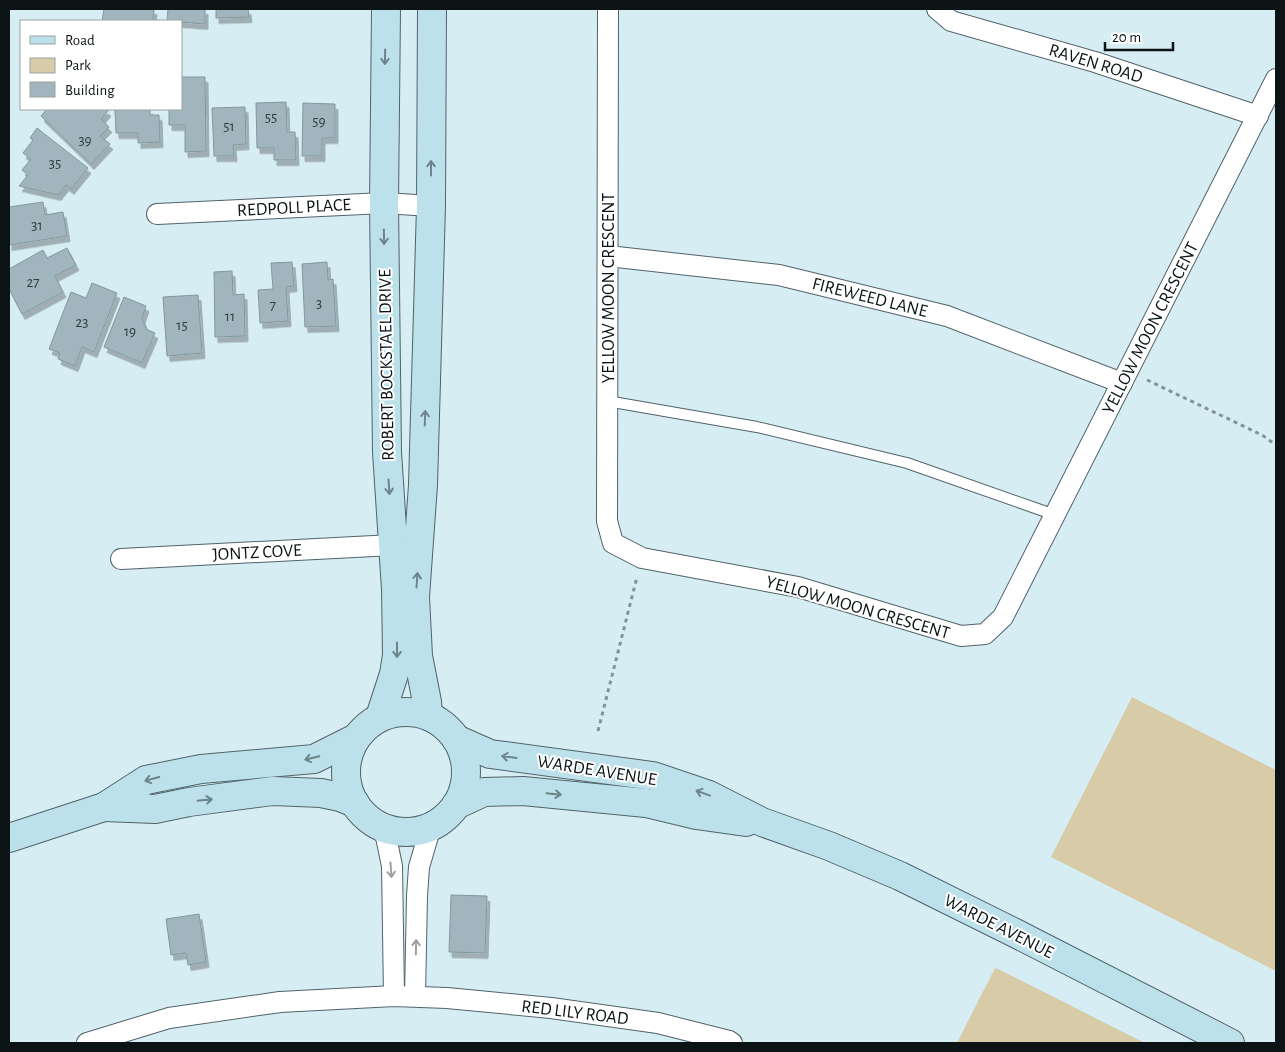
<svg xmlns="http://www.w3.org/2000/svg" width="1285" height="1052" font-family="'Alegreya Sans',sans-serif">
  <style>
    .green { fill: #d7cca7 }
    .building { fill: #a0b5bd; stroke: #83979e; filter: url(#shadow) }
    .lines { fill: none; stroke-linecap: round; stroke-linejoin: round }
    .lane-casing { stroke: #50636a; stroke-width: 12 }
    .street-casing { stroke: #50636a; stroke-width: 22 }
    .secondary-casing { stroke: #50636a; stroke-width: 30 }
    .path { stroke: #839398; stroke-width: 3; stroke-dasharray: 4 4; stroke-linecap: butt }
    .lane { stroke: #fff; stroke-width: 10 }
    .street { stroke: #fff; stroke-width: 20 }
    .secondary { stroke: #bce1ea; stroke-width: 28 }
    .oneway { stroke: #6c848a }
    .oneway2 { stroke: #9da1a1 }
    .labels { text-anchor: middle; stroke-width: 4; stroke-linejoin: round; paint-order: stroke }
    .number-label { font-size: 15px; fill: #303c3f }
    .street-label { font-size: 18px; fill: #0b1315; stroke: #fff }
  </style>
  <defs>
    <filter id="shadow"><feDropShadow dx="3" dy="5.5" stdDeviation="0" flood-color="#0004"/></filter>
  </defs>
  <rect width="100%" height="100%" fill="#d7edf4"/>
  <g class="green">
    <path d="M1132,697L1276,770V971L1051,857Z"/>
    <path d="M995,968L998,969L1145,1043H957Z"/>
  </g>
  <g class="building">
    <path d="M104,9H154L153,21H102Z"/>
    <path d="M168,9H205V24L167,21Z"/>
    <path d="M216,9H248L249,17L216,18Z"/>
    <path d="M181,77H205L206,151L185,152V125H169V109H181Z"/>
    <path d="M286,102L287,132H295L296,160H274V148H257L256,103Z"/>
    <path d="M303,103L335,104V138H322V156H302Z"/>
    <path d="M245,107L246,144L233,145L234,156H214L212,108Z"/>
    <path d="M47,109H106L108,111L101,119L109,127L100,136L110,144L91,164L41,116Z"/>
    <path d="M115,109H150V115H159L160,142L138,143V133H116Z"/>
    <path d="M37,128L88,168L71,189L66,185L58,195L19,186L28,175L22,170L31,159L23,153L33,140L30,138Z"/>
    <path d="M43,202L45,215L63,212L67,236L9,245V207Z"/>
    <path d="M67,248L76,265L55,276L63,292L22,314L9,289V269L43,250L47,258Z"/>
    <path d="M292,262L294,286L286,287L288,321L260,323L258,290L273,289L271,263Z"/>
    <path d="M327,262L328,280L333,279L336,326L305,327L302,264Z"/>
    <path d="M232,271L233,295L244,294L245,336L215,337L214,272Z"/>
    <path d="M92,283L117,293L94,352L82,347L75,366L58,359L60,353L49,349L71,292L86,298Z"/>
    <path d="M198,295L202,353L167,356L163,297Z"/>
    <path d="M124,297L146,306L142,318L146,329L155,333L142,363L104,347Z"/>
    <path d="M451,895L487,896L485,953L449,952Z"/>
    <path d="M199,914L206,962L188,965L186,953L171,955L166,919Z"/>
  </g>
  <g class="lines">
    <defs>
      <path id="lane" d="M607,401L757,427L907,463L1055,515"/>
      <g id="street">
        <path d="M608,9L607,521L613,543L642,558L798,587L961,636L985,634L1003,617L1276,79"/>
        <path d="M937,9L951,21L1095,62L1258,116"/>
        <path d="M157,214L384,203L431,206"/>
        <path d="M608,256L779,275L947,316L1122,383"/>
        <path d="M121,559L393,545"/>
        <path d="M378,824L386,837L392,866L394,996"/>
        <path d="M415,996L417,896L419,867L431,826"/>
        <path d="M87,1043L169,1018L280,1002L394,996L447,998L551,1008L658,1023L729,1041L732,1043"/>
      </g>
      <g id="secondary">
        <circle cx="406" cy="772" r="60"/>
        <path d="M428,716L427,702L418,656L415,597L423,485L431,206L432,9"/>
        <path d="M380,717L394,674L397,655L396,589L387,452L384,203L386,9"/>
        <path d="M456,739L490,754L653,776L709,795L762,822L829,846L900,876L1015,933L1230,1043"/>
        <path d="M456,805L484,792L523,791L646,803L696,815L746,822"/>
        <path d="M104,807L155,809L189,802L273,791L321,793L340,797L355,803"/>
        <path d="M9,838L104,807L146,780L201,769L314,759L356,738"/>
      </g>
    </defs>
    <use href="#lane" class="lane-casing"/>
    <use href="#street" class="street-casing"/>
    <use href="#secondary" class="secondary-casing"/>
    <g class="path">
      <path d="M1147,380L1262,435L1276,445"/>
      <path d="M598,731L637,577"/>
    </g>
    <use href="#lane" class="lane"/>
    <use href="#street" class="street"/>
    <use href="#secondary" class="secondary"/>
  </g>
  <defs><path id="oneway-shaft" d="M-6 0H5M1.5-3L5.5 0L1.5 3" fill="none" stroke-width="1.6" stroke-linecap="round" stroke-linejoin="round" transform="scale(1.25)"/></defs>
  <g class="oneway">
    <use href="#oneway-shaft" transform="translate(385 57) rotate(91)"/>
    <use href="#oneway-shaft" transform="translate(431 168) rotate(-90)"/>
    <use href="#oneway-shaft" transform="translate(384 237) rotate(89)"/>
    <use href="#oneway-shaft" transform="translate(425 418) rotate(-88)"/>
    <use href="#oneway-shaft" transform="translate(389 487) rotate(86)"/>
    <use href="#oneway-shaft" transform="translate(417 580) rotate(-86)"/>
    <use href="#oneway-shaft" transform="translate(397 650) rotate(90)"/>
    <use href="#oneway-shaft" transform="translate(509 757) rotate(-172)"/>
    <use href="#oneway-shaft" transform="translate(312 758) rotate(167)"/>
    <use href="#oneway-shaft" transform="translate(152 779) rotate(165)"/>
    <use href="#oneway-shaft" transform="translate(703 793) rotate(-160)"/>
    <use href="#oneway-shaft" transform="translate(554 794) rotate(6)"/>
    <use href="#oneway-shaft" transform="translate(205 800) rotate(-6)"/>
  </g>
  <g class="oneway2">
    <use href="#oneway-shaft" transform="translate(391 870) rotate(86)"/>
    <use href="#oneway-shaft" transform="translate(416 947) rotate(-89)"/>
  </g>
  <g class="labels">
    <g class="number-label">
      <text x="271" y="122">55</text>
      <text x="319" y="126">59</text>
      <text x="229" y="131">51</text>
      <text x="85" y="145">39</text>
      <text x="55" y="168">35</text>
      <text x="37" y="230">31</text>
      <text x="33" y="287">27</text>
      <text x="319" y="308">3</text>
      <text x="273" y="310">7</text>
      <text x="230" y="321">11</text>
      <text x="82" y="327">23</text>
      <text x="182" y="330">15</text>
      <text x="130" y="336">19</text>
    </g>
    <g class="street-label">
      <text transform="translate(1096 63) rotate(17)" y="6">RAVEN ROAD</text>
      <text transform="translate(294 207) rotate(-3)" y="6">REDPOLL PLACE</text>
      <text transform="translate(608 288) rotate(-90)" y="6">YELLOW MOON CRESCENT</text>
      <text transform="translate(870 297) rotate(14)" y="6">FIREWEED LANE</text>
      <text transform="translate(1150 328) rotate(-63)" y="6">YELLOW MOON CRESCENT</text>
      <text transform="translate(386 365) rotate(-91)" y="6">ROBERT BOCKSTAEL DRIVE</text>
      <text transform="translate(257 552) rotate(-3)" y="6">JONTZ COVE</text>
      <text transform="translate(858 607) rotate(16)" y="6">YELLOW MOON CRESCENT</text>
      <text transform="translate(597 770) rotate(9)" y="6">WARDE AVENUE</text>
      <text transform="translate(999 926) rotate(27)" y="6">WARDE AVENUE</text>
      <text transform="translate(575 1012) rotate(7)" y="6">RED LILY ROAD</text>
    </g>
  </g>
  <rect width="1285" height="1052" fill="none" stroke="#0b1315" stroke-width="20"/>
  <rect x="20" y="20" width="162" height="90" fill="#ffffff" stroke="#9da1a1"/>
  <rect x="30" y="36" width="25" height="8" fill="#bce1ea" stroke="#9da1a1"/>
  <text x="65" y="45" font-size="15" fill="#0b1315">Road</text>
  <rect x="30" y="58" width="25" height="15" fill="#d7cca7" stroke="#9da1a1"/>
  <text x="65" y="70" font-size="15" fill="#0b1315">Park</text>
  <rect x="30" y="82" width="25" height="15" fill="#a0b5bd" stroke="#9da1a1"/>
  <text x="65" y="95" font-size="15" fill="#0b1315">Building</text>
  <path d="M1105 42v8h68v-8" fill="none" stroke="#0b1315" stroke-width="2.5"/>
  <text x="1112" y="42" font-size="15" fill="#0b1315" stroke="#ffffff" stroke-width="4" paint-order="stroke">20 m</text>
</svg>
